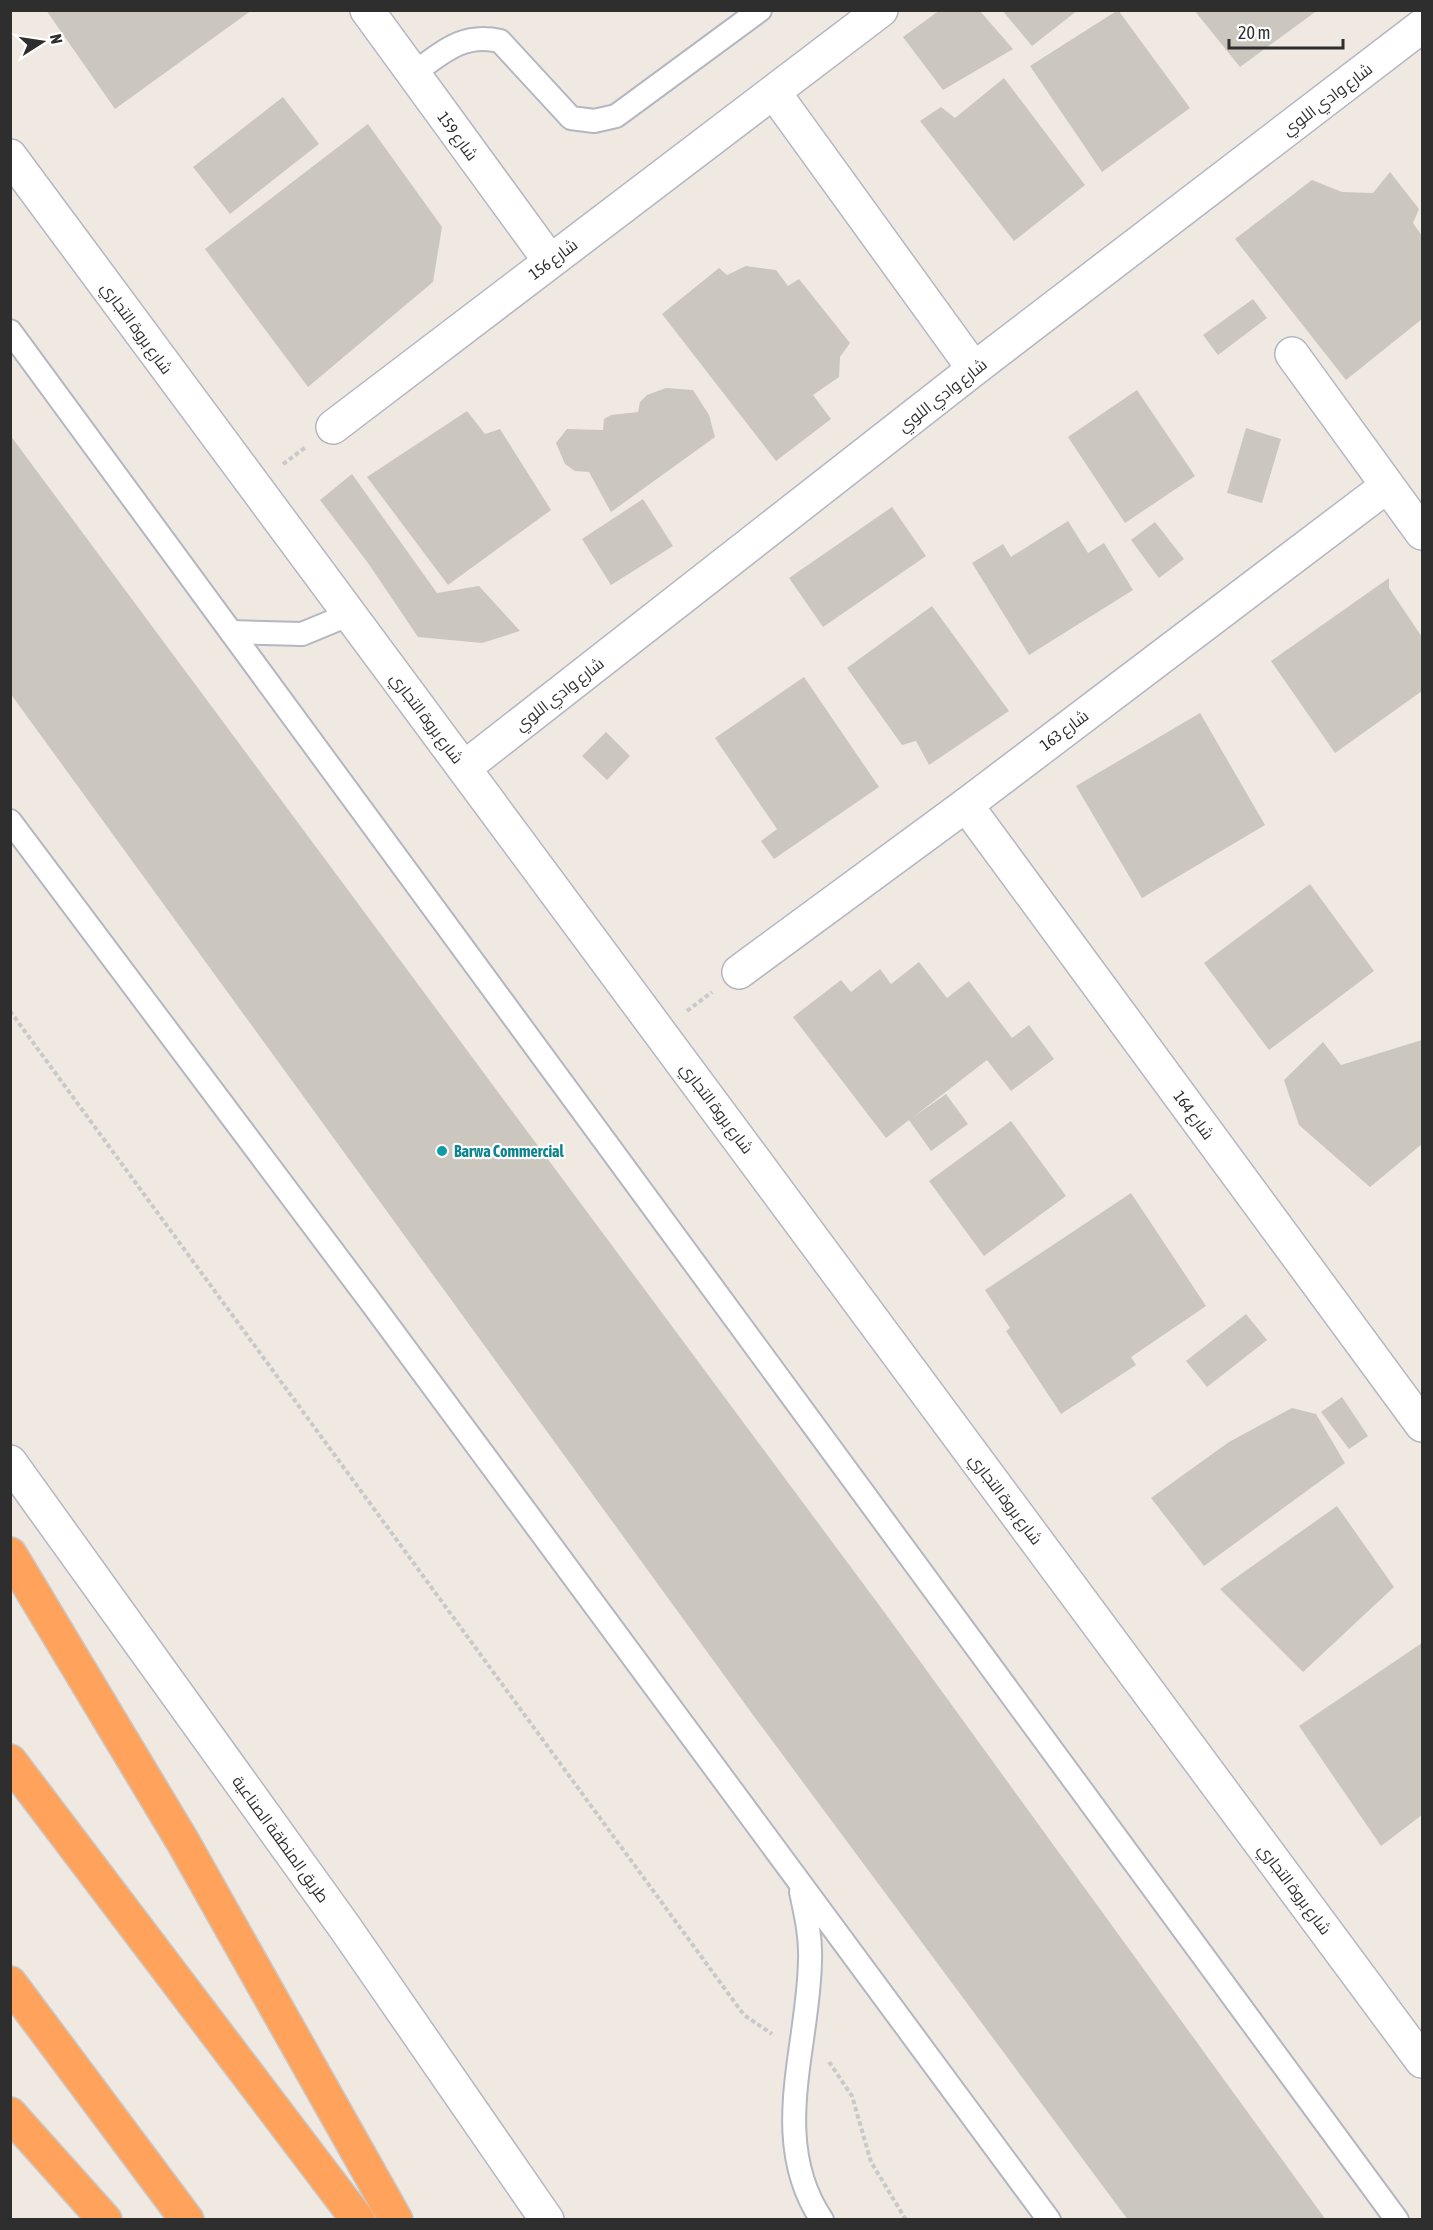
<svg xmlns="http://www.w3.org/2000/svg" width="1433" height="2230" font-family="'Asap Condensed',Cairo,sans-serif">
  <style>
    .building { fill: #cbc7bf }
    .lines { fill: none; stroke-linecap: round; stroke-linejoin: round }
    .lane-casing { stroke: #b4b7c1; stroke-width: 26 }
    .street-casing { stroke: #b4b7c1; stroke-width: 36 }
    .secondary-casing { stroke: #b4b7c1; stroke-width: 36 }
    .highway-casing { stroke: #c9c9c9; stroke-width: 36 }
    .path { stroke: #c9c9c9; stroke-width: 4; stroke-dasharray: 4.5 3; stroke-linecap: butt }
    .lane { stroke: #fff; stroke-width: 22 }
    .street { stroke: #fff; stroke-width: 33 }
    .secondary { stroke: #fff; stroke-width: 33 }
    .highway { stroke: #ffa35c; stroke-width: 33 }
    .culture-dot { fill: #0f9aa8; stroke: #fff; stroke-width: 2 }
    .labels { text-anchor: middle; stroke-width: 4.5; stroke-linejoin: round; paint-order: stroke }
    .street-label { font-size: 16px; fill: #2e2e2e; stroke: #fff }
    .culture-label { font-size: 16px; font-weight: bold; fill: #0d838f; stroke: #fff; text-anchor: start }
  </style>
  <rect width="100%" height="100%" fill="#efe9e1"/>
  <g class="building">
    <path d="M46,10H252L115,109Z"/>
    <path d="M940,10H979L1013,49L943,90L903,37Z"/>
    <path d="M1002,10H1078L1032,46Z"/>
    <path d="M1118,10L1190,108L1102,172L1030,66Z"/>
    <path d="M1194,10H1318L1240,67Z"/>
    <path d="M1004,78L1085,185L1014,241L920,121L941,107L955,118Z"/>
    <path d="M283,97L319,144L230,214L193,167Z"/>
    <path d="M368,124L442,227L433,282L308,387L205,249Z"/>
    <path d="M1390,172L1419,209L1413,223L1422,236V319L1346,380L1235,239L1312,180L1342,192L1373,193Z"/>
    <path d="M746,266L776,270L788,286L799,279L850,343L840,357L839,377L813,395L831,419L776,461L662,314L719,268L727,275Z"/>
    <path d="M1253,299L1267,318L1218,355L1203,335Z"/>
    <path d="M666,388L693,390L709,415L715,437L611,512L589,472L575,471L565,464L556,443L567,429L603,430L604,419L611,415L638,412L640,402L647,395Z"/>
    <path d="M1137,390L1195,476L1125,523L1068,437Z"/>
    <path d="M467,411L485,434L500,429L551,510L448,585L367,477Z"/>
    <path d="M1246,428L1281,439L1262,503L1227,493Z"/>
    <path d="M10,435L882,1609L1326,2220H1128L753,1715L10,693Z"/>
    <path d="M352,474L437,593L479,586L520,631L482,643L418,637L368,563L320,500Z"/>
    <path d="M643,499L673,546L611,585L582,539Z"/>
    <path d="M892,507L926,556L823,627L789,578Z"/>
    <path d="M1068,521L1088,553L1104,543L1133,590L1029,655L972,563L1003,544L1011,557Z"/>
    <path d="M1155,522L1184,559L1159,578L1131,540Z"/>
    <path d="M1389,578V588L1422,637V691L1335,753L1271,661Z"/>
    <path d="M932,606L1009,711L929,765L916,741L902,745L847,668Z"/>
    <path d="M804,677L879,787L774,859L761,841L777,829L715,738Z"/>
    <path d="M1200,713L1265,825L1142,898L1076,786Z"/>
    <path d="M606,732L630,756L607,780L582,756Z"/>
    <path d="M1310,884L1374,971L1269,1050L1204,963Z"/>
    <path d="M919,962L947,998L969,981L1012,1038L1029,1025L1054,1059L1011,1091L987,1060L912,1118L946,1094L968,1124L931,1151L909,1120L886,1138L793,1017L841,980L851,992L880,969L891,984Z"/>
    <path d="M1422,1040V1144L1370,1187L1299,1125L1284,1080L1323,1042L1341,1065Z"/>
    <path d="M1011,1121L1066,1196L984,1256L929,1181Z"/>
    <path d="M1131,1193L1206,1306L1131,1357L1136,1365L1061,1414L1006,1331L1010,1328L985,1290Z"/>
    <path d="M1246,1314L1267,1340L1207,1387L1186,1361Z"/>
    <path d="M1342,1397L1368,1436L1349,1449L1321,1412Z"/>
    <path d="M1292,1408L1316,1414L1345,1463L1204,1566L1151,1498L1229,1442Z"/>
    <path d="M1337,1506L1394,1587L1303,1672L1220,1589Z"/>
    <path d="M1422,1643V1815L1381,1846L1299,1726Z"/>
  </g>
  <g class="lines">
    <defs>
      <g id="lane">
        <path d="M413,74C441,53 463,32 500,41L571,118L594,121L616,116L760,10"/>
        <path d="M10,331L1397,2220"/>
        <path d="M231,632L302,634L348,615"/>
        <path d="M10,821L373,1305L1049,2220"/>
        <path d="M801,1892C806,1915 811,1937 810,1960C809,2047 768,2140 822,2220"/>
      </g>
      <g id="street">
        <path d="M367,10L550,261"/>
        <path d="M775,94L974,369"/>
        <path d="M10,156L1422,2061"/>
        <path d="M1292,354L1422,533"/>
        <path d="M333,427L881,10"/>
        <path d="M464,768L974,369L1422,26"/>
        <path d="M966,805L1422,1425"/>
        <path d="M739,972L966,805L1387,486"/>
      </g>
      <path id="secondary" d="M10,1462L346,1929L547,2220"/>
      <g id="highway">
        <path d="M10,1554L183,1842L396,2220"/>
        <path d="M10,1761L358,2220"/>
        <path d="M10,1983L187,2220"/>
        <path d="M10,2114L105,2220"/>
      </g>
    </defs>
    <use href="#lane" class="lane-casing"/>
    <use href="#street" class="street-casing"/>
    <use href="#secondary" class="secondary-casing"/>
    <use href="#highway" class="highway-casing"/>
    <g class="path">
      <path d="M283,464L306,447"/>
      <path d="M10,1011L744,2015L772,2034"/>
      <path d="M687,1011L712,992"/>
      <path d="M829,2062L852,2096L871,2162L906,2220"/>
    </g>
    <use href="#lane" class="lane"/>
    <use href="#street" class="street"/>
    <use href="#secondary" class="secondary"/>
    <use href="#highway" class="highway"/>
  </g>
  <circle class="culture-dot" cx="442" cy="1151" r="6"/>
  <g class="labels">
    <g class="street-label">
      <text transform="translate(1327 99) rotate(-37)" y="6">شارع وادي اللوي</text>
      <text transform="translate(458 136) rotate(54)" y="6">شارع 159</text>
      <text transform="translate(553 259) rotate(-37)" y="6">شارع 156</text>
      <text transform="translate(137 328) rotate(54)" y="6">شارع بروة التجاري</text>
      <text transform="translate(942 395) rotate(-38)" y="6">شارع وادي اللوي</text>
      <text transform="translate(559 694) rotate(-38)" y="6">شارع وادي اللوي</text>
      <text transform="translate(427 718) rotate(53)" y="6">شارع بروة التجاري</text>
      <text transform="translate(1064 730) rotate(-37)" y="6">شارع 163</text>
      <text transform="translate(717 1108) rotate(53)" y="6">شارع بروة التجاري</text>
      <text transform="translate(1194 1115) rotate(54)" y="6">شارع 164</text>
      <text transform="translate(1006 1499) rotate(53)" y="6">شارع بروة التجاري</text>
      <text transform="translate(281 1839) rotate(54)" y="6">طريق المنطقة الصناعية</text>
      <text transform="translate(1295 1889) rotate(53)" y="6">شارع بروة التجاري</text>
    </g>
    <g class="culture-label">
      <text x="454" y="1157">Barwa Commercial</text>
    </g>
  </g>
  <rect width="1433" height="2230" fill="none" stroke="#2e2e2e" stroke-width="24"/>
  <g transform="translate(42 42) rotate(78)" stroke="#ffffff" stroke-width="4.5" paint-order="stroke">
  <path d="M0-4.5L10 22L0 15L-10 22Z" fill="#2e2e2e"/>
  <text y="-9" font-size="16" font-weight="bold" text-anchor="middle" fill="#2e2e2e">N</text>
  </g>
  <path d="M1229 39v9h114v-9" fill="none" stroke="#2e2e2e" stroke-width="3"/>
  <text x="1238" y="39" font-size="18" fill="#2e2e2e" stroke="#ffffff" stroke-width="4.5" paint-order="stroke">20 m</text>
</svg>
